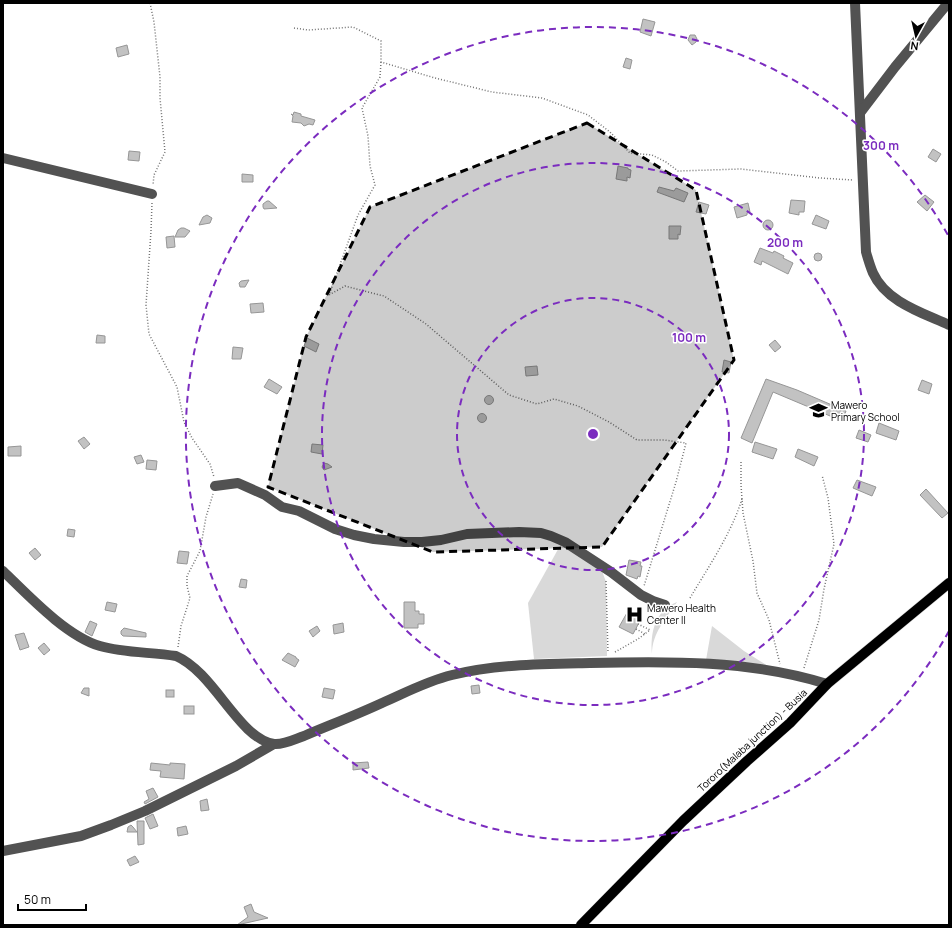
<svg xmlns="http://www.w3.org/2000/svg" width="952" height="928" font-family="Manrope,sans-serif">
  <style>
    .green { fill: #d9d9d9 }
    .building { fill: #c2c2c2; stroke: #969696 }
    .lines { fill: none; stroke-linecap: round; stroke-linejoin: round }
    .major-casing { stroke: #dbdbdb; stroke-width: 11 }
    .path { stroke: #747474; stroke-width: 1.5; stroke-dasharray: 1 2; stroke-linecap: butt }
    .minor { stroke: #525252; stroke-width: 10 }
    .major { stroke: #000; stroke-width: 10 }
    .marked { fill: #000; fill-opacity: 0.2; stroke: #000; stroke-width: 3; stroke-dasharray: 8 5; stroke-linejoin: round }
    .ring { fill: none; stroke: #7b2cbf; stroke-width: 2; stroke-dasharray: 7 5 }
    .labels { text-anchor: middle; stroke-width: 3; stroke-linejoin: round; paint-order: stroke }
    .poi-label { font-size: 10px; fill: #000; stroke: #fff; text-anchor: start }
    .street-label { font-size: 10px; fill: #000; stroke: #fff }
    .centre { fill: #7b2cbf; stroke: #fff; stroke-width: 2 }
    .ring-label { font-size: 12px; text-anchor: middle; font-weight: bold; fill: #7b2cbf; stroke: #fff; stroke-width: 3; stroke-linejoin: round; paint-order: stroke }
  </style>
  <rect width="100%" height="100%" fill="#fff"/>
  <g class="green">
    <path d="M561,544L601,568L606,582L607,656L534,659L528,603Z"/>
    <path d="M677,602C666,619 652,633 652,654C650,633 655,610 677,602Z"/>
    <path d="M712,626L744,651L773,669L706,660Z"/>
  </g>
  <g class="building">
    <path d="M643,19L655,22L651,36L640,32Z"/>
    <path d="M690,35H695L697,39L696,42L692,45L688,40Z"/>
    <path d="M127,45L129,54L118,57L116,48Z"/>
    <path d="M626,58L632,60L630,69L623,67Z"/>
    <path d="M294,112L301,114V116L315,120L313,125L309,124L304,126L301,123L292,122L293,116L291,114L293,115Z"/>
    <path d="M933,149L941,154L936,162L928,157Z"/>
    <path d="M129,151L140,152L139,161L128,160Z"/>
    <path d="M618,166L628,168V169L631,170L630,178L627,177V181L616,179Z"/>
    <path d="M242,174L253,175V182H242Z"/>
    <path d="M659,187L674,191L676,188L688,193L684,202L657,192Z"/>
    <path d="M925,195L934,202L927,211L917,202Z"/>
    <path d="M791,200L805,201L804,212H799V215L789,213Z"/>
    <path d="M267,201H269L277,208L264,209L263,207V204Z"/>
    <path d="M699,202L709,205L706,214L696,212Z"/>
    <path d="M748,203L750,212L747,213V215L737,218L734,207Z"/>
    <path d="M207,215L212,218L210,223L199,225L203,217Z"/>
    <path d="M816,215L829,221L826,229L812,224Z"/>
    <circle cx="768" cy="225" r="5"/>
    <path d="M669,226H681L680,235L678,234V239H669Z"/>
    <path d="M181,228H184L190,231L185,237H175L178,230Z"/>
    <path d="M174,236L175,247L167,248L166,237Z"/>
    <path d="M760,248L773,253L774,251L784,256L783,258L793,263L788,274L762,261L761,265L754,262Z"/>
    <circle cx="818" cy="257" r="4"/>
    <path d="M249,280L245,287H240L239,283L241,281Z"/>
    <path d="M263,303L264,312L251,313L250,304Z"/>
    <path d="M97,335L105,336V343H96Z"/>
    <path d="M307,338L319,344L316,352L304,346Z"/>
    <path d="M775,340L781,347L775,352L769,345Z"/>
    <path d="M233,347L243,348L241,359H232Z"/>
    <path d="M724,360L731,362L729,373L722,372Z"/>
    <path d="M537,366L538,375L526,376L525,367Z"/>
    <path d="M269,379L282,387L277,394L264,387Z"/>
    <path d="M766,379L797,390L846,411L842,421L773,392L752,443L741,438Z"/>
    <path d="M922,380L932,384L929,394L918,390Z"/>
    <circle cx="489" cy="400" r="4.5"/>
    <circle cx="482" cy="418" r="4.5"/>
    <path d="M879,423L899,431L896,440L876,433Z"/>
    <path d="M859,430L871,435L868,442L856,438Z"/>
    <path d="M84,437L90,444L84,449L78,441Z"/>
    <path d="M755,442L777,449L773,459L752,452Z"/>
    <path d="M312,444L323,445L322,454L311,452Z"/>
    <path d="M21,446V456H8V447Z"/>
    <path d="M798,449L818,457L814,466L795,457Z"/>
    <path d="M141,455L144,462L137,464L134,457Z"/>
    <path d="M147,460L157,461L156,470L146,469Z"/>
    <path d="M324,463L328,464L332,467L324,470L322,467Z"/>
    <path d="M857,480L876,487L872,496L853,488Z"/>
    <path d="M926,489L948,513L942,518L920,495Z"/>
    <path d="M68,529L75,530L74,537L67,536Z"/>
    <path d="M35,548L41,555L35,560L29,553Z"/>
    <path d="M179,551L189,552L187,564L177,563Z"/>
    <path d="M629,560L641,562L640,566H642L640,577L638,576L637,579L626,575Z"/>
    <path d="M241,579L247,580L246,588L239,587Z"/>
    <path d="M107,602L117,604L115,612L105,610Z"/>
    <path d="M404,602H415V611H419V614H424V624H418V628H404Z"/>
    <path d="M628,611L641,619L633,634L619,627Z"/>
    <path d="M90,621L97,624L92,636L85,632Z"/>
    <path d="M343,623L344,632L334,634L333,625Z"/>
    <path d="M317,626L320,631L313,637L309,631Z"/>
    <path d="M124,628L146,633V637L123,636L121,634V631Z"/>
    <path d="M24,633L29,647L20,650L15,635Z"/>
    <path d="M44,643L50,650L44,655L38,648Z"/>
    <path d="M288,653L296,657V658L299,660L295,667L282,660Z"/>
    <path d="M479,685L480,693L472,694L471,686Z"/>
    <path d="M84,688H89V696L81,693Z"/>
    <path d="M324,688L335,690L333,699L322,697Z"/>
    <rect x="166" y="690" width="8" height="7"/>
    <rect x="184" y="706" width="10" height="8"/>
    <path d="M368,762L369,768L353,770V763Z"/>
    <path d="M151,763L170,765V763L185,764L184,779L160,777L161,771L150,770Z"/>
    <path d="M153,788L158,797L145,804L144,802L149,799L146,791Z"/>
    <path d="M207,799L209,810L201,811L200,801Z"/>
    <path d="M153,814L158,826L150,829L145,818Z"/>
    <path d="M137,821H144V844L138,845Z"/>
    <path d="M131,825L133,827L137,832H127L128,827Z"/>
    <path d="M186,826L188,834L178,836L177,828Z"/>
    <path d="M135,856L139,862L130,866L127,860Z"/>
    <path d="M251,904L254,912L268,918L237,925L248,917L244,907Z"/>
  </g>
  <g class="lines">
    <defs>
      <path id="major" d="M581,925L683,821L747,761L790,723L827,684L949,583"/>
    </defs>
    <use href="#major" class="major-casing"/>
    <g class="path">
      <path d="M150,3L154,22L160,77V98L165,152L154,175L153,185"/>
      <path d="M294,28L308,30L353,27L381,41V62L435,78L492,92L542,98L588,115L610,132L630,153L652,155L666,162L678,171L741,169L820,178L853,180"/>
      <path d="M381,62L380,77L362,108L368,136L370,166L375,185L358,215L329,295L345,286L384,296L426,324L509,395L537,404L554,399L578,406L609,422L637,440H664L686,443L676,482L644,586"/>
      <path d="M152,203L151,231L146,305L149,334L177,387L184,422L192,438L210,464L214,477"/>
      <path d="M741,462V485L743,513L753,561L757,593L769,620L780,664"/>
      <path d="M606,581L608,653"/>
      <path d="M690,598C709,566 731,534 742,499"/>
      <path d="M636,629L645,634"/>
      <path d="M178,647L181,626L190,598L187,586V576L200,551L206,517L213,494"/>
      <path d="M615,652L638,639L650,630L638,624"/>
      <path d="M804,668L819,620L824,589L834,544L828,498L822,475"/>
    </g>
    <g class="minor">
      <path d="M855,3L866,252C868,259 870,266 873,273C886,302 923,313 949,325"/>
      <path d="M860,113L895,67L948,3"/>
      <path d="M3,158L152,194"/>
      <path d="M215,486L238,483L265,495L282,507L299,511L335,529L354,535L374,539L404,542H422L441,540L467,534L519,532L541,533L551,536L565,542L611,572L641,595L653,601L665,605"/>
      <path d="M3,571C28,595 66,636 100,646C124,653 151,652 176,656C215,673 238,738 274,744C284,745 295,739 304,736C330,725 356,715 382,703C405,693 427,681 452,675C497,664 544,664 590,663C669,661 751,660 827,684"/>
      <path d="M3,851L81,836L111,825L145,811L236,766L274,744"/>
    </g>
    <use href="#major" class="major"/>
  </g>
  <path class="marked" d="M587,123L696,190L734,360L602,547L433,552L268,487L306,337L370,207Z"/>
  <g class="ring">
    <circle cx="593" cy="434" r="136"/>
    <circle cx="593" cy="434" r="271"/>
    <path d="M949 631A407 407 0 1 1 949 237"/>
  </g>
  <defs>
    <symbol id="school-bare" viewBox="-9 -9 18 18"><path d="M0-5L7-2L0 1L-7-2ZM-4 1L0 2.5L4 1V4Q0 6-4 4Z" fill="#000" stroke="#fff" stroke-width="2.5" paint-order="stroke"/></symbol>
    <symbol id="hospital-bare" viewBox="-9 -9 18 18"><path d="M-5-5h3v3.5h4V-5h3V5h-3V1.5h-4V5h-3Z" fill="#000" stroke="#fff" stroke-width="2.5" paint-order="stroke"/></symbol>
  </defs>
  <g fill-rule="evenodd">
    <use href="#school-bare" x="806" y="398" width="25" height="25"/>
    <use href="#hospital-bare" x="622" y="602" width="25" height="25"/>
  </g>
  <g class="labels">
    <g class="poi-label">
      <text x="831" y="409">Mawero<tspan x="831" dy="12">Primary School</tspan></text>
      <text x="647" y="612">Mawero Health<tspan x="647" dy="12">Center II</tspan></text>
    </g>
    <g class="street-label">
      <text transform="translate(752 740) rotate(-43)" y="4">Tororo(Malaba junction) - Busia</text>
    </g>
  </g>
  <circle cx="593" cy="434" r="6" class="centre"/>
  <g class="ring-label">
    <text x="881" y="150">300 m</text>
    <text x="785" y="247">200 m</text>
    <text x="689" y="342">100 m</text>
  </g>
  <rect width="952" height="928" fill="none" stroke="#000000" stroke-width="8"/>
  <g transform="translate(916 36) rotate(188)" stroke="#ffffff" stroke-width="3" paint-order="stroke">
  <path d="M0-3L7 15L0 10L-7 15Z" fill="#000000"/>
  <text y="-6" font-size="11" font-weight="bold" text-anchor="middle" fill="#000000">N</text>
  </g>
  <path d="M18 904v6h68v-6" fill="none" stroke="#000000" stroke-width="2"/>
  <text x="24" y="904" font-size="12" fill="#000000" stroke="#ffffff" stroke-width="3" paint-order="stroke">50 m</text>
</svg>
